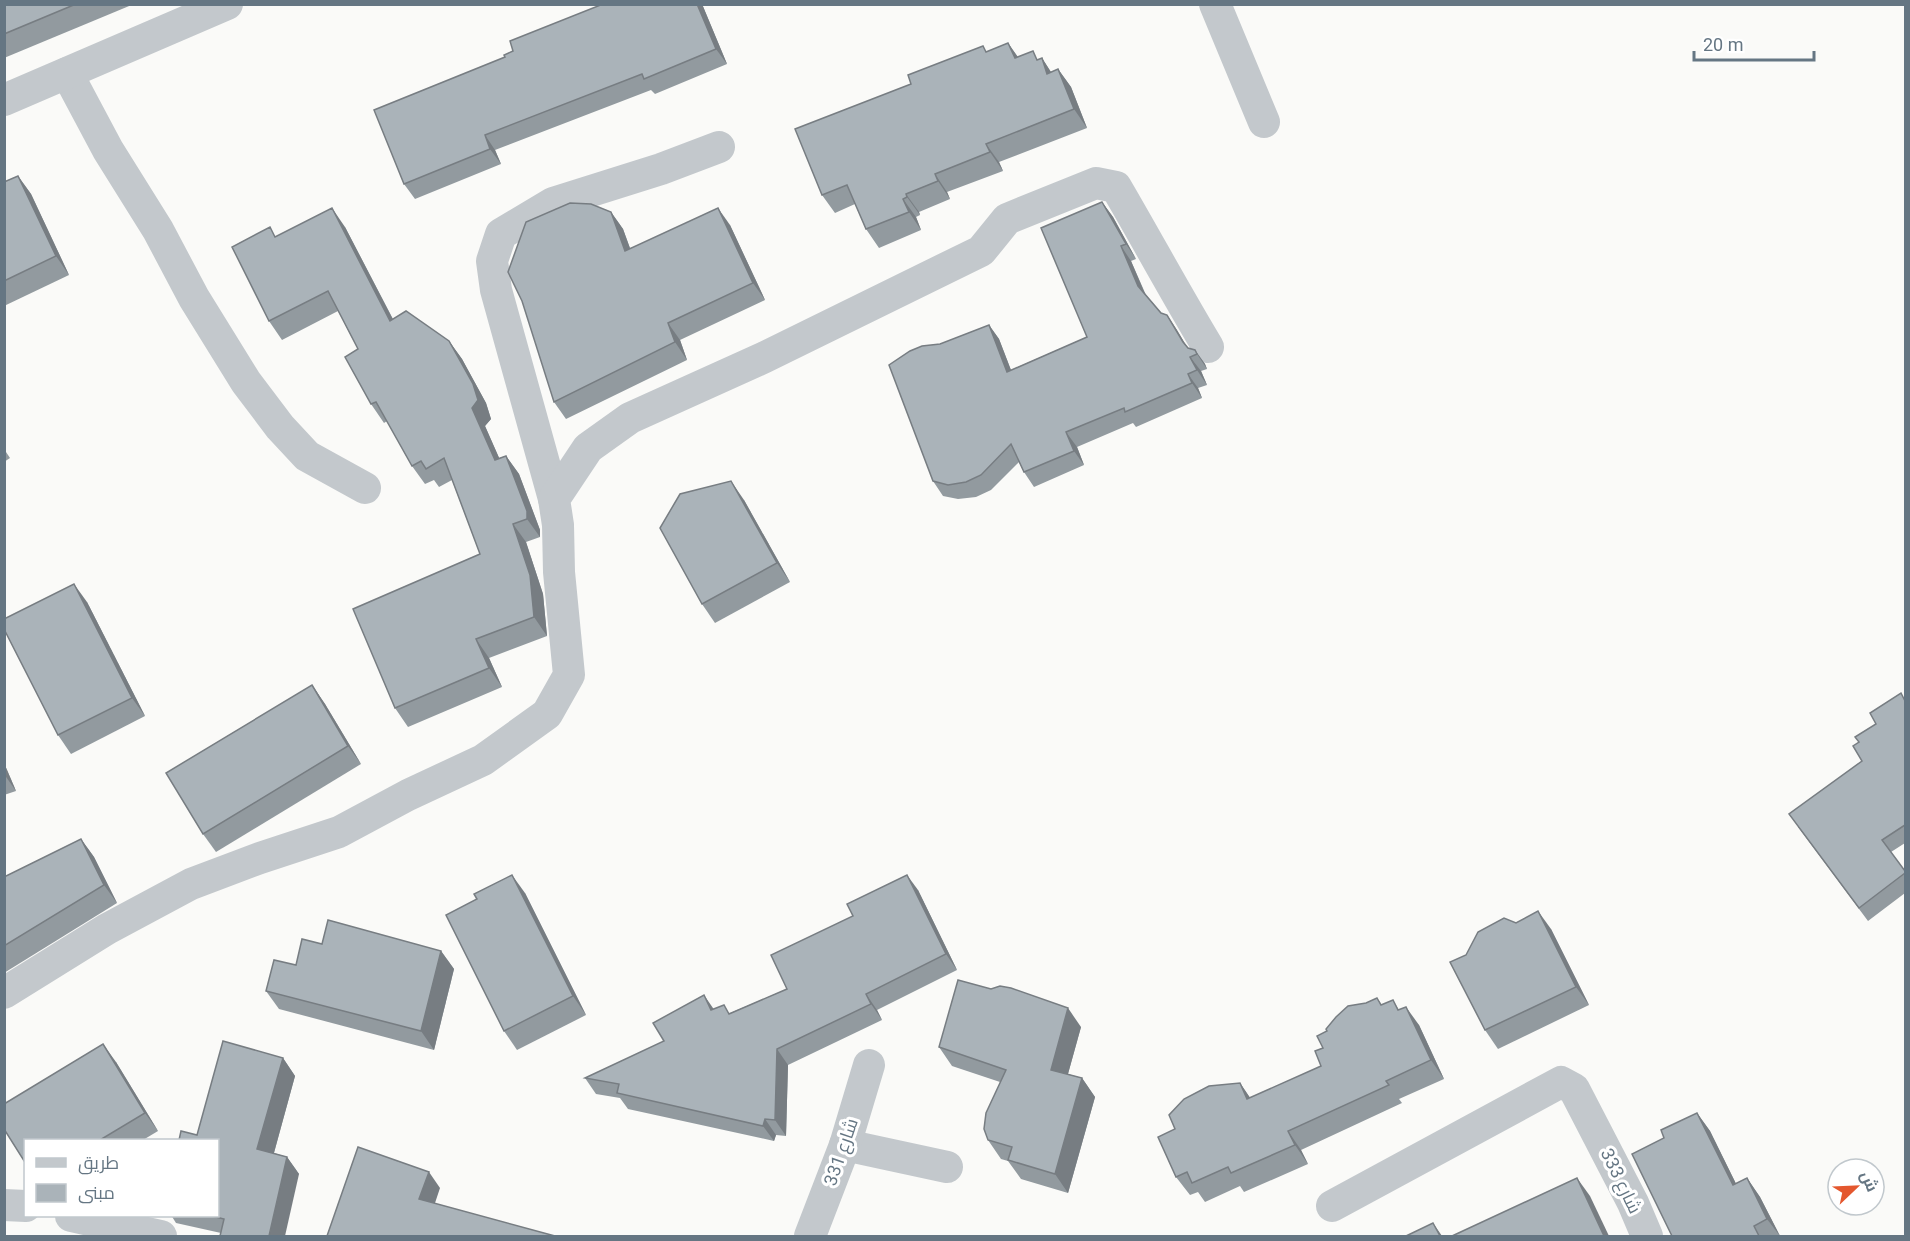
<svg xmlns="http://www.w3.org/2000/svg" width="1910" height="1241" font-family="Roboto,Cairo,sans-serif">
  <style>
    .lines { fill: none; stroke-linecap: round; stroke-linejoin: round }
    .street { stroke: #c3c8cc; stroke-width: 32 }
    .wall { fill: #929a9f }
    .shaded-wall { fill: #777d82 }
    .building { fill: #aab3b9; stroke: #777d82; stroke-width: 1.5 }
    .labels { text-anchor: middle; stroke-width: 6; stroke-linejoin: round; paint-order: stroke }
    .street-label { font-size: 18px; fill: #657683; stroke: #fff }
  </style>
  <rect width="100%" height="100%" fill="#fafaf8"/>
  <g class="lines">
    <g class="street">
      <path d="M1215,4L1264,122"/>
      <path d="M67,73L108,150L158,230L194,298L246,382L280,427L307,456L365,488"/>
      <path d="M4,100L227,4"/>
      <path d="M554,499L496,290L492,261L501,234L553,203L661,169L719,147"/>
      <path d="M4,993L107,929L191,884L260,858L339,832L408,795L483,760L547,714L569,675L559,572L558,525L554,499L588,448L630,418L765,357L981,251L1007,219L1096,183L1116,187C1147,240 1176,294 1208,347"/>
      <path d="M845,1145L947,1167"/>
      <path d="M4,1205L26,1206"/>
      <path d="M1332,1206L1561,1082L1574,1089L1633,1203L1647,1236"/>
      <path d="M71,1216L161,1236"/>
      <path d="M810,1236L845,1145L869,1065"/>
    </g>
  </g>
  <g class="wall">
    <path d="M4,4H134L4,58Z"/>
    <path d="M603,4H702L727,64L655,94L651,90L495,150L501,164L415,199L404,184L505,57L513,51Z"/>
    <path d="M1008,43L1018,57L1039,60L1042,58L1051,72L1058,69L1071,87L1087,128L999,162L1003,171L947,192L950,199L919,212L920,215L916,217L921,230L879,248L866,229L855,204L835,213L822,195L911,84Z"/>
    <path d="M18,176L31,194L69,275L4,306V182Z"/>
    <path d="M1102,202L1113,217L1136,259L1131,261L1146,295L1161,313L1167,315L1186,346L1188,348L1195,350L1205,364L1207,369L1201,371L1207,385L1198,388L1202,398L1136,427L1133,423L1077,447L1084,465L1034,487L1024,472L1019,462L991,490L976,497L958,499L943,496L933,481L940,344L989,325L999,339L1011,370L1087,337Z"/>
    <path d="M611,212L623,229L630,248L730,225L765,300L680,340L687,360L566,419L554,402Z"/>
    <path d="M345,227L393,319L449,341L462,359L486,403L491,419L485,426L499,458L506,456L519,474L540,530V537L526,542L543,594L547,636L489,658L502,687L408,727L395,708L480,554L452,480L439,487L434,480L425,484L412,466L387,421L384,423L371,404L358,349L338,311L282,340L269,321L276,237Z"/>
    <path d="M4,449L10,458L4,462Z"/>
    <path d="M744,500L790,582L715,623L702,604Z"/>
    <path d="M87,602L145,716L71,754L58,735Z"/>
    <path d="M312,685L325,704L361,764L216,852L203,834Z"/>
    <path d="M1905,700V843L1891,852L1905,871V893L1868,921L1798,827L1862,761L1859,742L1876,724Z"/>
    <path d="M4,763L16,791L4,795Z"/>
    <path d="M81,839L94,857L117,903L4,973V877Z"/>
    <path d="M918,890L957,970L877,1010L882,1020L788,1065L786,1136L776,1135L774,1141L628,1109L620,1098L596,1094L585,1078L664,1041L714,1009L730,1013L787,989Z"/>
    <path d="M525,893L586,1015L517,1050L504,1031Z"/>
    <path d="M1516,923L1551,929L1589,1005L1498,1049L1485,1030L1466,955Z"/>
    <path d="M322,944L441,951L454,969L434,1050L279,1009L266,991Z"/>
    <path d="M1377,998L1382,1005L1393,1000L1399,1010L1419,1025L1444,1079L1399,1099L1402,1103L1301,1150L1308,1164L1244,1192L1240,1186L1205,1202L1198,1192L1190,1195L1176,1177L1175,1129L1240,1083L1250,1098L1321,1066L1323,1048L1327,1031L1366,1003Z"/>
    <path d="M1081,1027L1068,1074L1082,1078L1095,1097L1068,1193L1021,1179L1008,1161L1001,1159L988,1140L1000,1082L952,1066L939,1047Z"/>
    <path d="M283,1058L295,1076L274,1153L287,1157L299,1174L221,1233L176,1223L171,1215H218L197,1135Z"/>
    <path d="M116,1062L158,1131L143,1140H26Z"/>
    <path d="M1697,1113L1710,1131L1736,1184L1747,1178L1760,1197L1780,1236H1672L1664,1138Z"/>
  </g>
  <g class="shaded-wall">
    <path d="M697,4H702L727,64L716,49Z"/>
    <path d="M1008,43L1021,62L1015,58Z"/>
    <path d="M1042,58L1054,77L1047,74Z"/>
    <path d="M1058,69L1071,87L1087,128L1074,109Z"/>
    <path d="M485,135L495,150L501,164L490,149Z"/>
    <path d="M986,144L999,162L1003,171L990,152Z"/>
    <path d="M935,174L947,192L950,199L938,181Z"/>
    <path d="M18,176L31,194L69,275L56,256Z"/>
    <path d="M906,194L919,212L920,215L907,197Z"/>
    <path d="M903,199L916,217L921,230L909,212Z"/>
    <path d="M1102,202L1113,217L1136,259L1126,244Z"/>
    <path d="M332,208L345,227L403,339L390,321Z"/>
    <path d="M718,208L730,225L765,300L753,283Z"/>
    <path d="M611,212L623,229L637,268L625,251Z"/>
    <path d="M1121,246L1131,261L1148,301L1138,286Z"/>
    <path d="M1167,315L1177,330L1193,357L1183,342Z"/>
    <path d="M668,323L680,340L687,360L675,342Z"/>
    <path d="M989,325L999,339L1017,386L1007,372Z"/>
    <path d="M449,341L462,359L486,403L491,419L485,426L508,478L495,460L472,408Z"/>
    <path d="M1195,350L1205,364L1207,369L1197,354Z"/>
    <path d="M1190,357L1201,371L1207,385L1197,370Z"/>
    <path d="M1188,374L1198,388L1202,398L1192,383Z"/>
    <path d="M1066,432L1077,447L1084,465L1074,451Z"/>
    <path d="M506,456L519,474L540,530V537L527,519Z"/>
    <path d="M731,481L744,500L790,582L777,563Z"/>
    <path d="M513,524L526,542L543,594L547,636L534,617Z"/>
    <path d="M74,584L87,602L145,716L132,698Z"/>
    <path d="M476,639L489,658L502,687L489,668Z"/>
    <path d="M312,685L325,704L361,764L348,746Z"/>
    <path d="M4,763L16,791L4,774Z"/>
    <path d="M81,839L94,857L117,903L104,885Z"/>
    <path d="M512,875L525,893L586,1015L573,996Z"/>
    <path d="M907,875L918,890L957,970L946,954Z"/>
    <path d="M1538,911L1551,929L1589,1005L1576,987Z"/>
    <path d="M441,951L454,969L434,1050L421,1031Z"/>
    <path d="M866,994L877,1010L882,1020L871,1004Z"/>
    <path d="M704,995L715,1011L711,1010Z"/>
    <path d="M1406,1007L1419,1025L1444,1079L1431,1060Z"/>
    <path d="M1068,1008L1081,1027L1064,1088L1051,1070Z"/>
    <path d="M103,1044L116,1062L158,1131L145,1113Z"/>
    <path d="M777,1049L788,1065L786,1136L775,1120Z"/>
    <path d="M283,1058L295,1076L270,1167L257,1149Z"/>
    <path d="M1082,1078L1095,1097L1068,1193L1055,1174Z"/>
    <path d="M1240,1083L1253,1102L1247,1099Z"/>
    <path d="M1697,1113L1710,1131L1746,1204L1733,1185Z"/>
    <path d="M765,1119L776,1135L774,1141L763,1126Z"/>
    <path d="M1288,1131L1301,1150L1308,1164L1295,1145Z"/>
    <path d="M287,1157L299,1174L285,1236H269Z"/>
    <path d="M429,1172L440,1188L431,1215L419,1199Z"/>
    <path d="M1577,1178L1590,1196L1609,1236H1604Z"/>
    <path d="M1747,1178L1760,1197L1780,1236L1767,1219Z"/>
    <path d="M1433,1223L1442,1236H1440Z"/>
  </g>
  <g class="building">
    <path d="M4,4H76L4,34Z"/>
    <path d="M603,4H697L716,49L644,79L642,74L485,135L490,149L404,184L374,110L505,57L504,55L513,51L510,41Z"/>
    <path d="M1008,43L1015,58L1033,51L1037,60L1042,58L1047,74L1058,69L1074,109L986,144L990,152L935,174L938,181L906,194L907,197L903,199L909,212L866,229L847,185L822,195L795,129L911,84L908,75L983,46L986,52Z"/>
    <path d="M18,176L56,256L4,281V182Z"/>
    <path d="M1102,202L1126,244L1121,246L1138,286L1161,313L1167,315L1183,342L1188,348L1195,350L1197,354L1190,357L1197,370L1188,374L1192,383L1125,412L1124,408L1066,432L1074,451L1024,472L1011,444L981,475L966,482L948,485L933,481L889,365L910,351L922,346L940,344L989,325L1007,372L1087,337L1041,228Z"/>
    <path d="M570,203L591,204L611,212L625,251L718,208L753,283L668,323L675,342L554,402L522,301L508,272L526,222Z"/>
    <path d="M332,208L390,321L406,311L449,341L473,384L478,400L472,408L495,460L506,456L527,511V519L513,524L530,575L534,617L476,639L489,668L395,708L353,609L480,554L444,458L426,469L421,461L412,466L376,402L371,404L345,357L358,349L328,291L269,321L232,247L270,227L275,237Z"/>
    <path d="M731,481L777,563L702,604L660,528L680,494Z"/>
    <path d="M74,584L132,698L58,735L4,629V619Z"/>
    <path d="M312,685L348,746L203,834L166,773Z"/>
    <path d="M1901,693L1905,701V825L1882,840L1905,871V873L1859,908L1789,814L1862,761L1853,746L1859,742L1855,737L1876,724L1870,713Z"/>
    <path d="M81,839L104,885L4,946V877Z"/>
    <path d="M512,875L573,996L504,1031L446,915L477,899L474,894Z"/>
    <path d="M907,875L946,954L866,994L871,1004L777,1049L775,1120L765,1119L763,1126L617,1093L619,1084L585,1078L664,1041L653,1023L704,995L711,1010L724,1005L729,1014L787,989L771,955L853,916L847,904Z"/>
    <path d="M1538,911L1576,987L1485,1030L1450,962L1466,955L1478,932L1504,918L1516,923Z"/>
    <path d="M328,920L441,951L421,1031L266,991L274,960L296,965L302,939L322,944Z"/>
    <path d="M958,980L991,989L1000,986L1011,988L1068,1008L1051,1070L1082,1078L1055,1174L1008,1160L1012,1147L988,1140L984,1129L986,1113L1006,1070L939,1047Z"/>
    <path d="M1377,998L1381,1005L1393,1000L1398,1010L1406,1007L1431,1060L1386,1081L1389,1085L1288,1131L1295,1145L1231,1173L1228,1167L1192,1183L1187,1172L1176,1177L1158,1137L1175,1129L1169,1115L1184,1099L1209,1086L1240,1083L1247,1099L1321,1066L1315,1051L1323,1048L1317,1036L1327,1031L1326,1029L1336,1017L1348,1006L1366,1003Z"/>
    <path d="M223,1041L283,1058L257,1149L287,1157L269,1236H220L224,1219L208,1215H218V1140H179L181,1131L197,1135Z"/>
    <path d="M103,1044L145,1113L100,1140H26V1164L4,1129V1104Z"/>
    <path d="M1697,1113L1733,1185L1747,1178L1767,1219L1754,1226L1759,1236H1672L1632,1154L1664,1138L1661,1130Z"/>
    <path d="M358,1147L429,1172L419,1199L555,1236H327Z"/>
    <path d="M1577,1178L1604,1236H1452Z"/>
    <path d="M1433,1223L1440,1236H1406Z"/>
  </g>
  <g class="labels">
    <g class="street-label">
      <text transform="translate(841 1152) rotate(-71)" y="6">شارع 331</text>
      <text transform="translate(1621 1181) rotate(64)" y="6">شارع 333</text>
    </g>
  </g>
  <rect width="1910" height="1241" fill="none" stroke="#657683" stroke-width="12"/>
  <rect x="24" y="1139" width="195" height="78" fill="#ffffff" stroke="#c1c8cd" stroke-width="1.5"/>
  <rect x="36" y="1158" width="30" height="9" fill="#c3c8cc" stroke="#c1c8cd" stroke-width="1.5"/>
  <text x="78" y="1169" font-size="18" fill="#657683">طريق</text>
  <rect x="36" y="1184" width="30" height="18" fill="#aab3b9" stroke="#c1c8cd" stroke-width="1.5"/>
  <text x="78" y="1199" font-size="18" fill="#657683">مبنى</text>
  <g transform="translate(1856 1187) rotate(67)"><circle r="28" fill="#ffffff" stroke="#c1c8cd" stroke-width="1.5"/>
  <path d="M0-4.5L10 22L0 15L-10 22Z" fill="#e4572e"/>
  <text y="-9" font-size="16" font-weight="bold" text-anchor="middle" fill="#657683">ش</text>
  </g>
  <path d="M1694 51v9h120v-9" fill="none" stroke="#657683" stroke-width="3"/>
  <text x="1703" y="51" font-size="18" fill="#657683" stroke="#ffffff" stroke-width="4.5" paint-order="stroke">20 m</text>
</svg>
